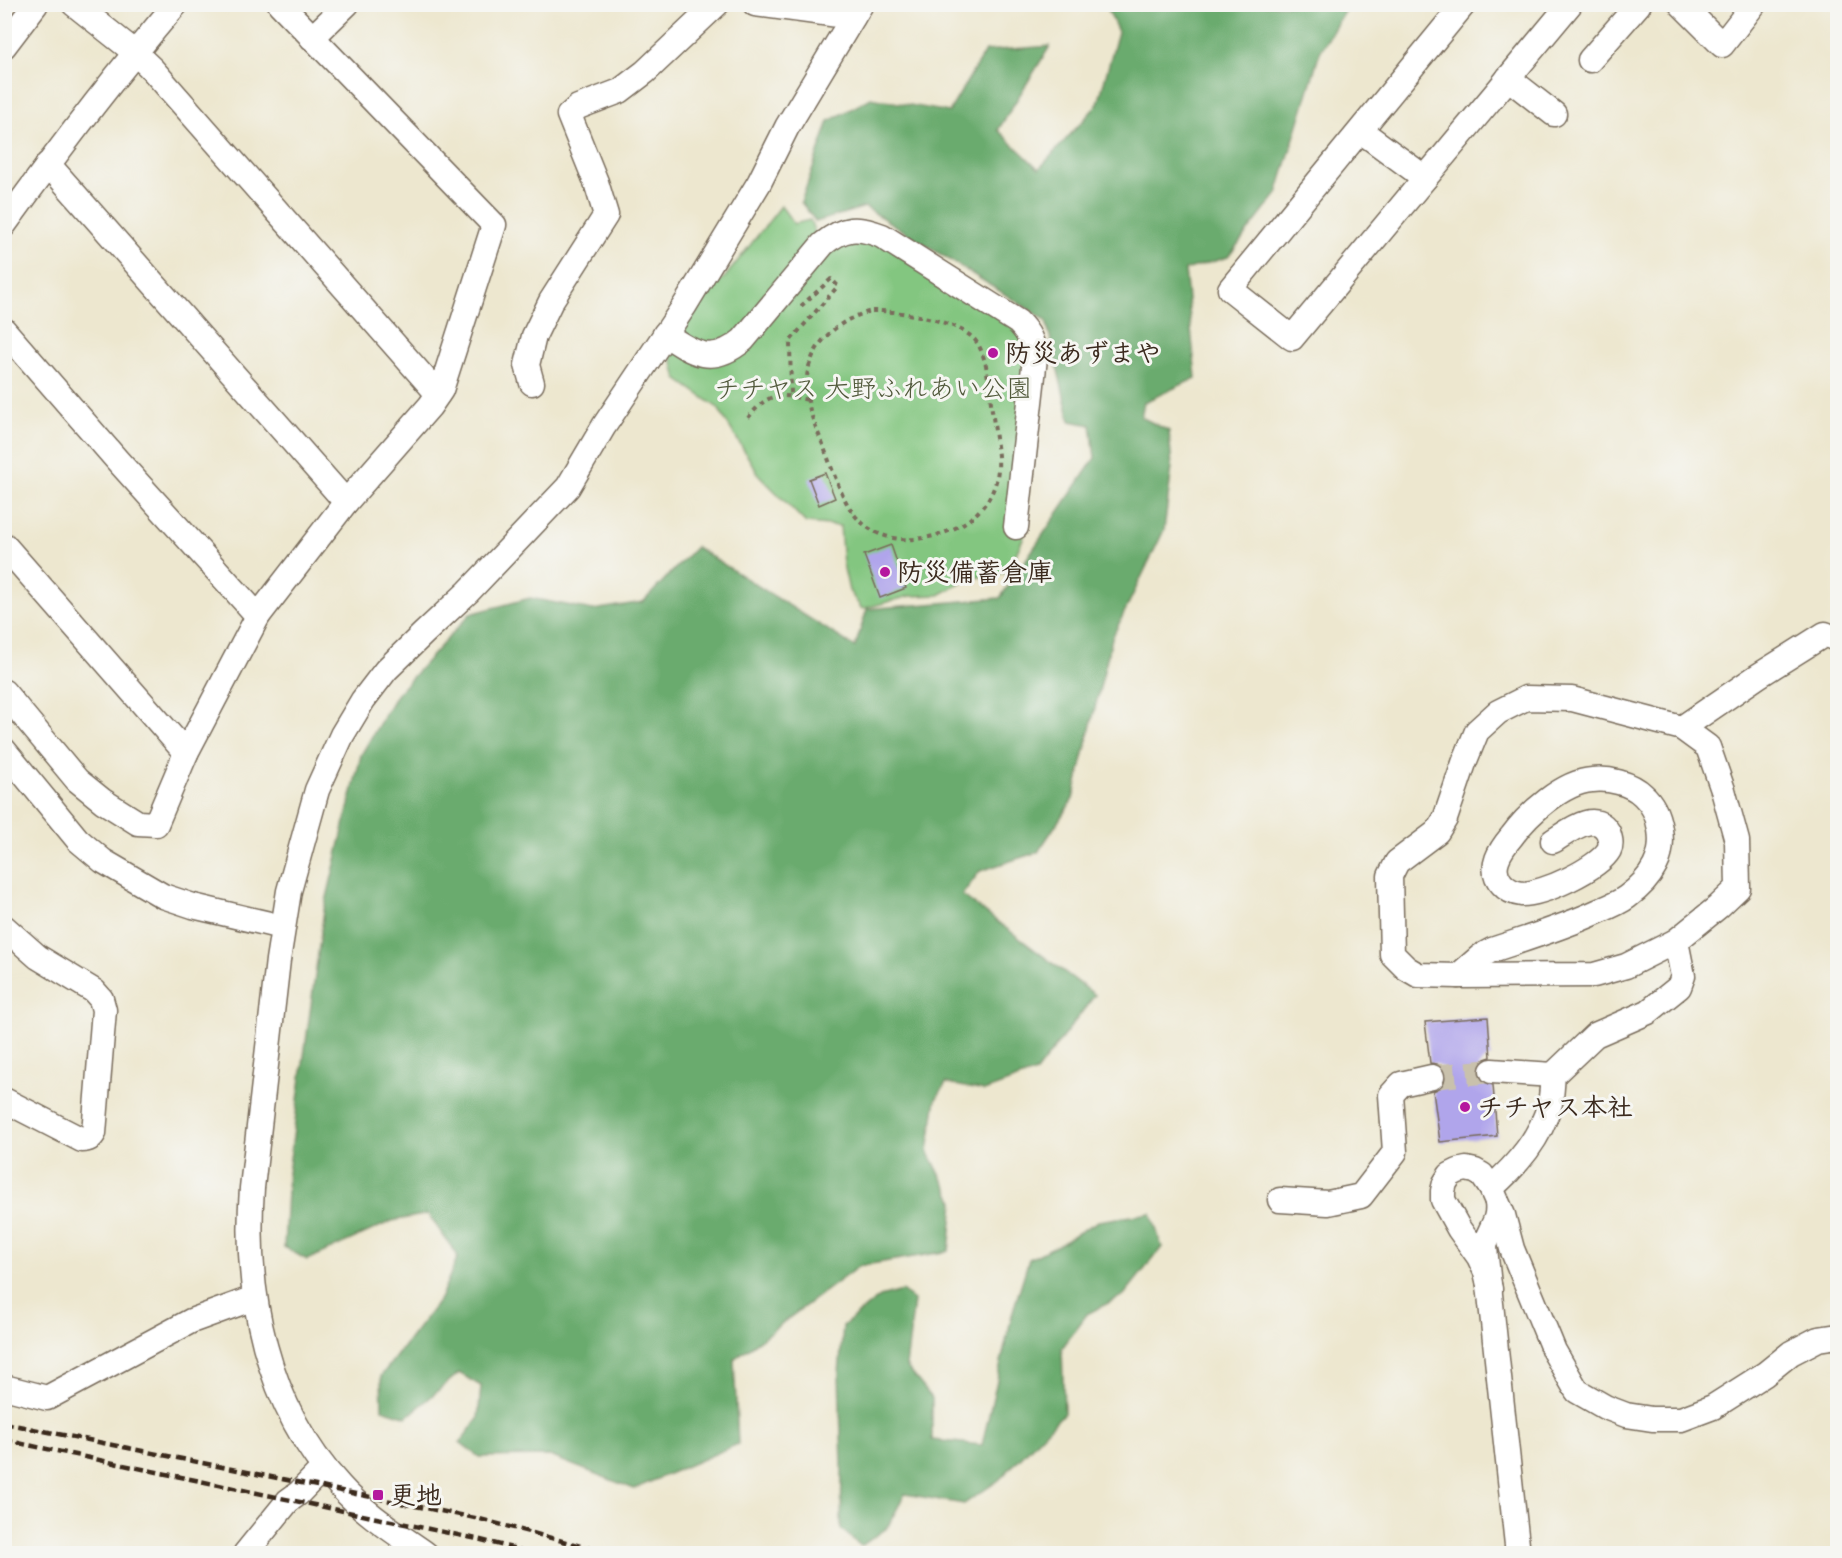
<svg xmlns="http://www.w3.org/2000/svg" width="1842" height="1558" font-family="Caveat,'Klee One',sans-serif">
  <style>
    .green { fill: #83c680; stroke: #5f784f; stroke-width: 1.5 }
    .forest { fill: #6aab6e; stroke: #526a46; stroke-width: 1.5 }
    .building { fill: #b0a5eb }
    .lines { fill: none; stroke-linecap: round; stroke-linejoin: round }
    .minor-tunnel { stroke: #c9c1ac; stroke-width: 24; stroke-dasharray: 24 12; stroke-linecap: butt }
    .minor-casing { stroke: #796c5c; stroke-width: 27 }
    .path { stroke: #796c5c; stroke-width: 4; stroke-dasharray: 4.5 4.5; stroke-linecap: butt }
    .minor { stroke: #fff; stroke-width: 24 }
    .rail { stroke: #3b2a1e; stroke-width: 4.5; stroke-dasharray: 9 4.5; stroke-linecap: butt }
    .poi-dot { fill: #b5179e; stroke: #f6f6f2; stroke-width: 2 }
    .labels { text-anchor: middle; stroke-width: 6; stroke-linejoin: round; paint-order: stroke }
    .poi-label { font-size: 26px; font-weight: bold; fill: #3b2a1e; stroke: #f6f6f2; text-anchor: start }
    .park-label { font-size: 26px; fill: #51593b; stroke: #f6f6f2 }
  </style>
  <rect width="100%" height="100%" fill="#f6f6f2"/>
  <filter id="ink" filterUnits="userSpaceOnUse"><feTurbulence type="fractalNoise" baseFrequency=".0167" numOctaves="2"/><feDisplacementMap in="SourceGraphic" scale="12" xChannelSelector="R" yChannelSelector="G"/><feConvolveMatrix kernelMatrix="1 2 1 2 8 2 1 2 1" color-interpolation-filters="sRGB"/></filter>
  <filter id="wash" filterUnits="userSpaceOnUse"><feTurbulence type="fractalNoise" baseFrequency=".008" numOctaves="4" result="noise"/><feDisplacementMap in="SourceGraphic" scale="24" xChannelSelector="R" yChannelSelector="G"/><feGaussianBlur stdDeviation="1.35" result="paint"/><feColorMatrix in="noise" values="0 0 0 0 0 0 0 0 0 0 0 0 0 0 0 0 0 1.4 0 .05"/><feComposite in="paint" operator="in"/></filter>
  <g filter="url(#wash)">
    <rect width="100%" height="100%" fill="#ede7cf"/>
    <path class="green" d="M781,206L794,224L810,220L817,238L849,221L1023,315L1025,528L1024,536L1008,572L968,579L939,595L910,596L862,609L849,591L843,564L840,526L806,523L759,475L718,408L677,379L670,351L711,287L725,277Z"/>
    <g class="forest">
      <path d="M1106,5H1348L1320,52L1277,194L1228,257L1185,270L1196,378L1144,402L1141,417L1169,431L1172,467L1164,530L1112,638L1073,799L1038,852L980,871L962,895L1095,995L1036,1072L984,1091L946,1083L936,1099L928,1151L954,1202L949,1251L859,1266L734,1359L738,1444L634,1489L550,1456L479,1457L460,1442L478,1419L481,1386L459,1373L407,1417L382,1409L381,1376L440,1299L458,1256L428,1214L392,1221L307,1260L284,1247L288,1173L324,910L361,755L396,695L470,614L530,598L593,610L643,602L696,547L855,647L867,609L1000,598L1095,458L1091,425L1070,421L1046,320L865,207L816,222L801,202L829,121L871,98L949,112L985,51L1050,46L998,130L1039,169L1098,104L1118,32Z"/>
      <path d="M1151,1213L1162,1247L1124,1295L1087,1314L1062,1348L1064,1413L999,1480L964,1504L905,1494L887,1528L861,1546L841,1529L842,1466L839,1374L843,1326L880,1297L902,1291L914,1301L906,1366L932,1398V1440L982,1445L1013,1311L1029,1259L1058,1245L1098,1221Z"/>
    </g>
    <g id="blocks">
      <g class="building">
        <path d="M825,473L835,498L819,505L809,479Z"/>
        <path d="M891,545L906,588L880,598L864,555Z"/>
        <path d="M1488,1017L1491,1057L1485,1059L1481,1063L1478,1071L1480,1078L1484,1082L1493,1085L1497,1136L1440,1142L1433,1091L1442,1087L1445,1082L1446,1074L1442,1067L1437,1064L1430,1063L1425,1022Z"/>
      </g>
    </g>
  </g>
  <g filter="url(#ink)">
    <use href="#blocks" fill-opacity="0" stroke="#796c5c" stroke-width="1.5"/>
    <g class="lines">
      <path class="minor-tunnel" d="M1432,1077L1492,1071"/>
      <defs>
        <g id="minor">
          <path d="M74,4L132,50L152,69L438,394"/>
          <path d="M755,4L853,17"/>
          <path d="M1464,4L1230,289L1292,338L1570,4"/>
          <path d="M1681,4L1722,45L1754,4"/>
          <path d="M312,38L347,4"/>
          <path d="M4,46L36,4"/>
          <path d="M1590,60L1639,4"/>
          <path d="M1508,78L1554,114"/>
          <path d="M1361,131L1425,178"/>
          <path d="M48,164L346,502"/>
          <path d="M4,225C59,149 115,75 176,4"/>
          <path d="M4,330L117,460L258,616"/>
          <path d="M665,334C695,355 713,365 743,340L823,244C844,227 857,226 882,236L1018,322C1029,333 1033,342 1035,358L1016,527"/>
          <path d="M532,383L527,365L534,336L551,301L606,215L596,182L569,115L578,107L620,91L645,72L717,4"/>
          <path d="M4,545L186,753"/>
          <path d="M4,692L77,780L103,801L138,823L156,824L186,753L258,616L346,502L430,406L441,390L494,225L280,4"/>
          <path d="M1526,698L1572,699L1682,728L1708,747L1723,790L1737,841L1738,888L1718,907L1676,941L1626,966L1594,975L1458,976L1418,975L1406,968L1392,954L1390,876L1397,862L1437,832L1445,819L1464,763L1477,731L1498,712Z"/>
          <path d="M1682,728L1758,676L1825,634L1838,640"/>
          <path d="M4,750L78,840L103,861L163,896L193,906L282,927"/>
          <path d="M4,927L38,957L94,991L101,999L104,1010L94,1133C91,1139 88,1140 82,1140L4,1100"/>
          <path d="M1458,976L1481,956L1492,950C1528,938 1565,927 1599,911C1609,907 1619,903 1627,897C1638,889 1649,878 1655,866C1666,845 1661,811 1643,795C1631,783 1608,778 1592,780C1563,782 1528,814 1512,836C1501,849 1487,868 1502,884C1507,890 1514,893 1522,894C1543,894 1598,869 1609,850C1612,844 1610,838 1608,832C1595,809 1568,832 1553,841"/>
          <path d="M1492,1071L1553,1075"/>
          <path d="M1491,1188C1517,1165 1541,1138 1550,1103C1552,1094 1552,1084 1553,1075L1595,1035L1648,1012L1679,987L1683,976L1676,941"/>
          <path d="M1280,1200L1328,1203L1361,1196L1395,1152L1391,1095L1401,1084L1432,1077"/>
          <path d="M1497,1203C1500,1223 1486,1231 1485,1248L1518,1554"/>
          <path d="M1490,1289L1486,1272L1479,1257L1459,1229L1443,1200V1191L1445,1183L1450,1175L1458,1171L1466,1169L1475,1171L1482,1175L1491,1188L1503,1215L1512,1249L1554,1351L1577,1391L1605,1407L1626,1415L1652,1419H1681L1713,1407L1765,1374L1791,1353L1818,1339L1838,1336"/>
          <path d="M4,1387L47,1398L191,1321L254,1298"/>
          <path d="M245,1554L288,1501L299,1493L323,1468"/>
          <path d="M426,1554C396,1533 364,1513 340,1486C266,1406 244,1293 252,1188L278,960L289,891L317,790L342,735L363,700L386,670L423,634L468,592L568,487L604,426L685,305L759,183L787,127L861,4"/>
        </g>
      </defs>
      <use href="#minor" class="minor-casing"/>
      <g class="path">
        <path d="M801,306L831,279L838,286L790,341L791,394L795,397L808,400"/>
        <path d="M872,311C897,310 957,320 975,340C981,347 983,356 986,365C989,385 991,405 994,424C996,439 999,455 998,469C996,500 973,522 946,532C911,545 871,543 849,507C839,490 833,471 826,453C820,436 811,419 808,401C799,356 830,321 872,311Z"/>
        <path d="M748,418C762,401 770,393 794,397"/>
      </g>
      <use href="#minor" class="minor"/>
      <g class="rail">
        <path d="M4,1423L480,1519L611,1554"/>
        <path d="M4,1440L477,1539L536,1554"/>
      </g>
    </g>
  </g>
  <g class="poi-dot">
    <circle cx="993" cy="353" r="6"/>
    <circle cx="885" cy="572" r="6"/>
    <circle cx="1465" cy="1107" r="6"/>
    <rect x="372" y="1489" width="12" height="12" rx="3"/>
  </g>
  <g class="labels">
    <g class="poi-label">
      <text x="1005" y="362">防災あずまや</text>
      <text x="897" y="581">防災備蓄倉庫</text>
      <text x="1477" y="1116">チチヤス本社</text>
      <text x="390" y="1504">更地</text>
    </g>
    <g class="park-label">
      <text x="873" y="397">チチヤス 大野ふれあい公園</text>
    </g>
  </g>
  <rect width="1842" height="1558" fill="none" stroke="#f6f6f2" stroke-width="24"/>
</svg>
